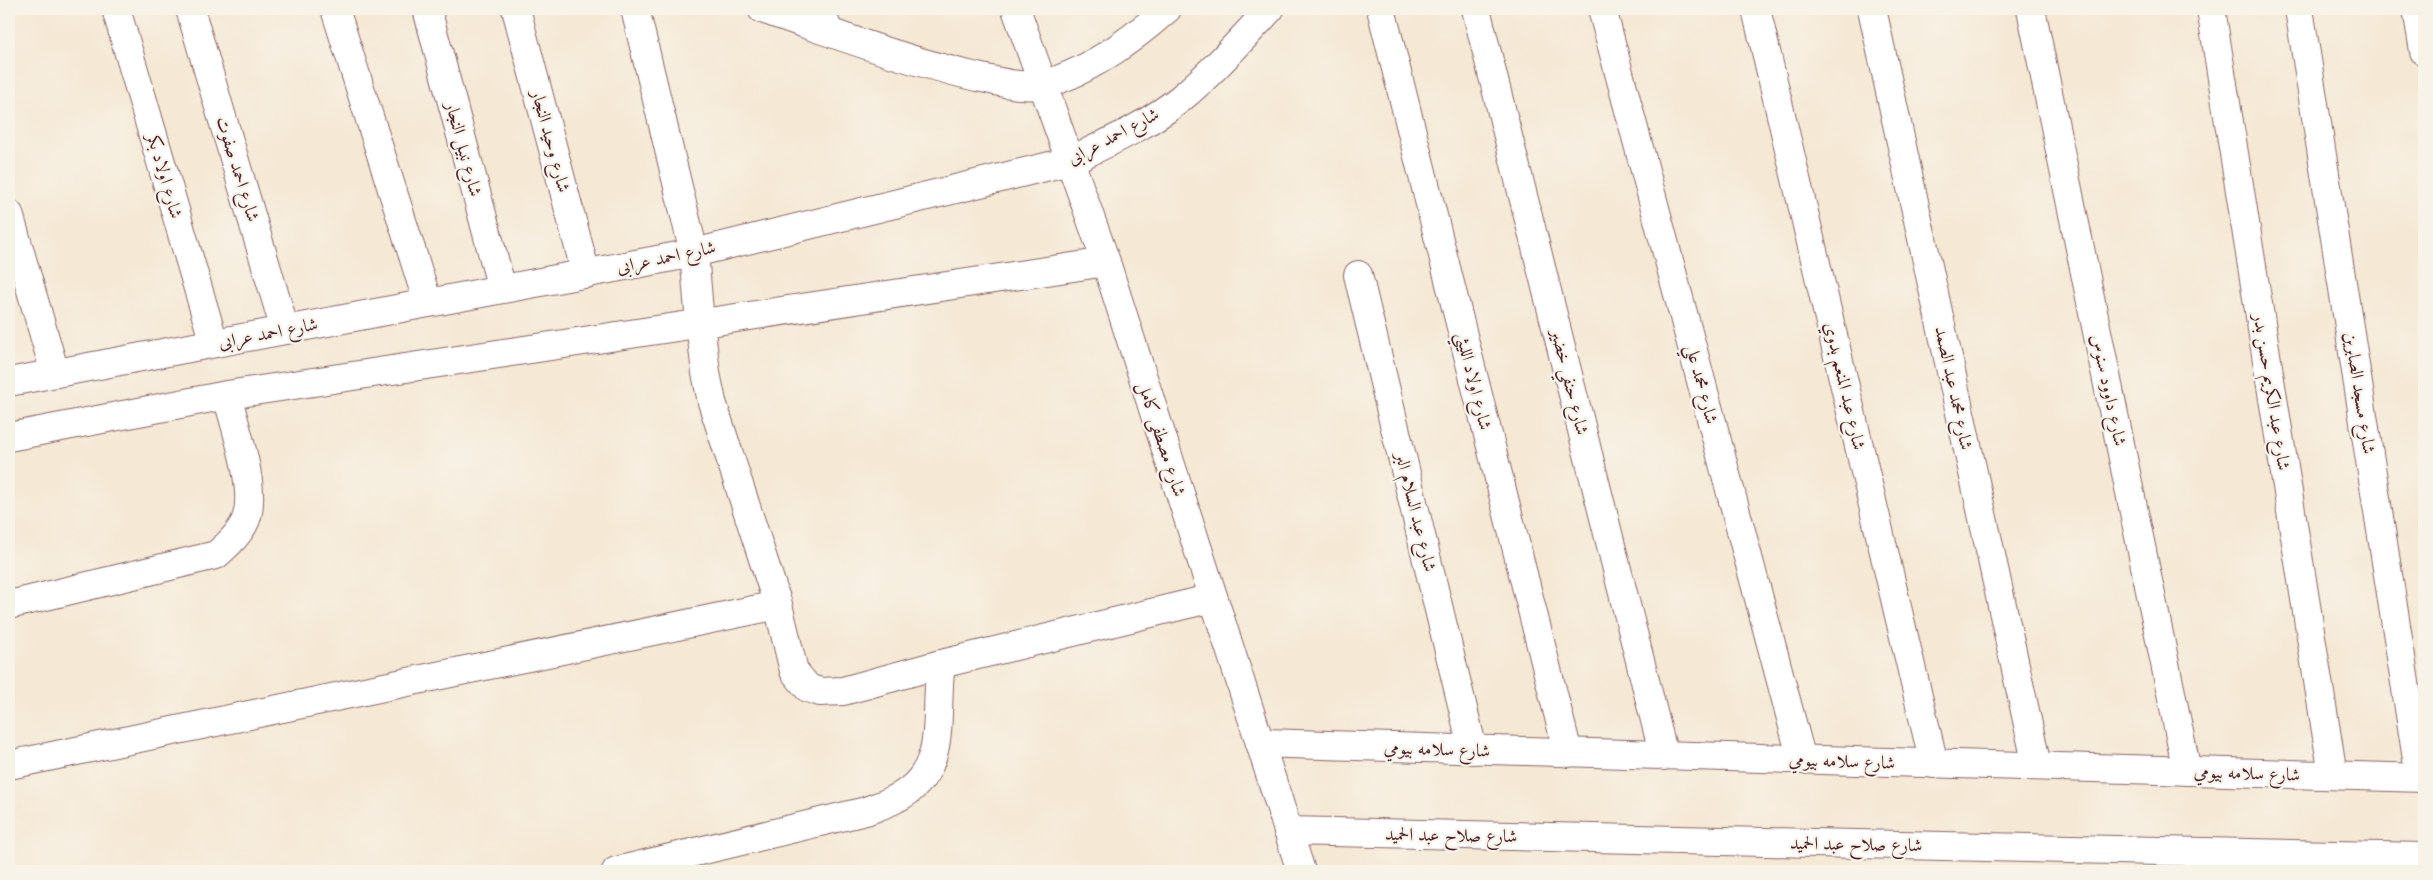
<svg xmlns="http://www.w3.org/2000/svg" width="2433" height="880" font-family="Cardo,Amiri,serif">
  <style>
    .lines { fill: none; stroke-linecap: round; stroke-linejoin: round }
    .minor-casing { stroke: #866566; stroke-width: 30 }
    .tertiary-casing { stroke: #866566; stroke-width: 30 }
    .minor { stroke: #fff; stroke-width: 28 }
    .tertiary { stroke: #fff; stroke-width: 28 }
    .labels { text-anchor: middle; stroke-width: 4.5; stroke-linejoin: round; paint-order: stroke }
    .street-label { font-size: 18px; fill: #4a1f2b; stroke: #f7f3e8 }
  </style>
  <rect width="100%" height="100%" fill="#f7f3e8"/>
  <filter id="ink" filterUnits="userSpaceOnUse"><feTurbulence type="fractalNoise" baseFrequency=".02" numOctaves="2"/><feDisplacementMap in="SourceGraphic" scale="10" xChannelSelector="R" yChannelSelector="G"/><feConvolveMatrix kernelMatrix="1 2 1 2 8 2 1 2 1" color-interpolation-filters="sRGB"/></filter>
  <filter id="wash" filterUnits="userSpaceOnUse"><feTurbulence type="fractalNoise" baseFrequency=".0096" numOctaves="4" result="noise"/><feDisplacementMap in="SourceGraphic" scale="20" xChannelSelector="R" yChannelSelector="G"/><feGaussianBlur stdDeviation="1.12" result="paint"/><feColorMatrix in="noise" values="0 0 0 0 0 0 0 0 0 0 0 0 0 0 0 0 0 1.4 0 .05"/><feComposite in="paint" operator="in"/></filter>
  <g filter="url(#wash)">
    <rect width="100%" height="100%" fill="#f5e8d4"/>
  </g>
  <g filter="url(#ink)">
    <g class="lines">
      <defs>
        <g id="minor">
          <path d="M116,9L214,343"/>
          <path d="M190,9L285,330"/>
          <path d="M335,9L428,303"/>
          <path d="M427,9L502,289"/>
          <path d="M516,9L586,274"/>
          <path d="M635,9L694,253L700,323L706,373L712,402L778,605L794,671L808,688L820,692L843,691L941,664L1213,598"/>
          <path d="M821,9L828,31"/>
          <path d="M1381,9L1568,753"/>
          <path d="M1476,9L1664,756"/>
          <path d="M1602,9L1802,760"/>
          <path d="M1756,9L1934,764"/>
          <path d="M1872,9L2037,766"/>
          <path d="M2031,9L2187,771"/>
          <path d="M2211,9L2333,775"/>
          <path d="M2299,9L2420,778"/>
          <path d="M2417,9L2424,51"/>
          <path d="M9,214L55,373"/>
          <path d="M1358,275L1473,750"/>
          <path d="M9,382L694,253L1070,161"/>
          <path d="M9,437L227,395L1106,262"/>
          <path d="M9,605L216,555C228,545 243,531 247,516C256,486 235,427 227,395"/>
          <path d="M9,765L778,605"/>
          <path d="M1288,831L2424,857"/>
          <path d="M616,871L866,811C876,807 886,804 895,799C951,772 933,714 941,664"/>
        </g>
        <g id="tertiary">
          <path d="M762,9C833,33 903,60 977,77C998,81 1023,89 1044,84C1088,73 1134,38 1167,9"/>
          <path d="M1016,9L1106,262L1301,871"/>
          <path d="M1070,161C1107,143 1148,125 1180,99C1213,72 1241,40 1270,9"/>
          <path d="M1260,743L2424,778"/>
        </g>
      </defs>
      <use href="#minor" class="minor-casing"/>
      <use href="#tertiary" class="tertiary-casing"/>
      <use href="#minor" class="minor"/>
      <use href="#tertiary" class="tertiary"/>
    </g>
  </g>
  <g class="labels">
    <g class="street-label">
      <text transform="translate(1113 136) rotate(-28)" y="6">شارع احمد عرابى</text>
      <text transform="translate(551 141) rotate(75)" y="6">شارع وحيد النجار</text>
      <text transform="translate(464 149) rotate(75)" y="6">شارع نبيل النجار</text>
      <text transform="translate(238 169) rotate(73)" y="6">شارع احمد صفوت</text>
      <text transform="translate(165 176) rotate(74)" y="6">شارع اولاد بكر</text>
      <text transform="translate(666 257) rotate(-12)" y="6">شارع احمد عرابى</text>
      <text transform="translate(268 333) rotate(-11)" y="6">شارع احمد عرابى</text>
      <text transform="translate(1474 381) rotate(76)" y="6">شارع اولاد الليثي</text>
      <text transform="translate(1570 382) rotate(76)" y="6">شارع حنفي خضير</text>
      <text transform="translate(1702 384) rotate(75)" y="6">شارع محمد علي</text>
      <text transform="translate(1845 386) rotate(77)" y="6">شارع عبد المنعم بدوي</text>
      <text transform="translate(1954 388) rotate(78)" y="6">شارع محمد عبد الصمد</text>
      <text transform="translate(2109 390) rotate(78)" y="6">شارع داوود سنوس</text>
      <text transform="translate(2272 392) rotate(81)" y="6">شارع عبد الكريم حسن بدر</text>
      <text transform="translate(2360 393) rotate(81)" y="6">شارع مسجد الصابرين</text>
      <text transform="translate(1162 439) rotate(72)" y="6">شارع مصطفى كامل</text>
      <text transform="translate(1416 512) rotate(76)" y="6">شارع عبد السلام البر</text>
      <text transform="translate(1437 749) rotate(2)" y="6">شارع سلامه بيومي</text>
      <text transform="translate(1842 761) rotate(2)" y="6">شارع سلامه بيومي</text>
      <text transform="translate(2247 773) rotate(2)" y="6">شارع سلامه بيومي</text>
      <text transform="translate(1451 835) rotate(1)" y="6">شارع صلاح عبد الحميد</text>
      <text transform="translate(1856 844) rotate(1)" y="6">شارع صلاح عبد الحميد</text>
    </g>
  </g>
  <rect width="2433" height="880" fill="none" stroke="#f7f3e8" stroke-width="30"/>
</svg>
